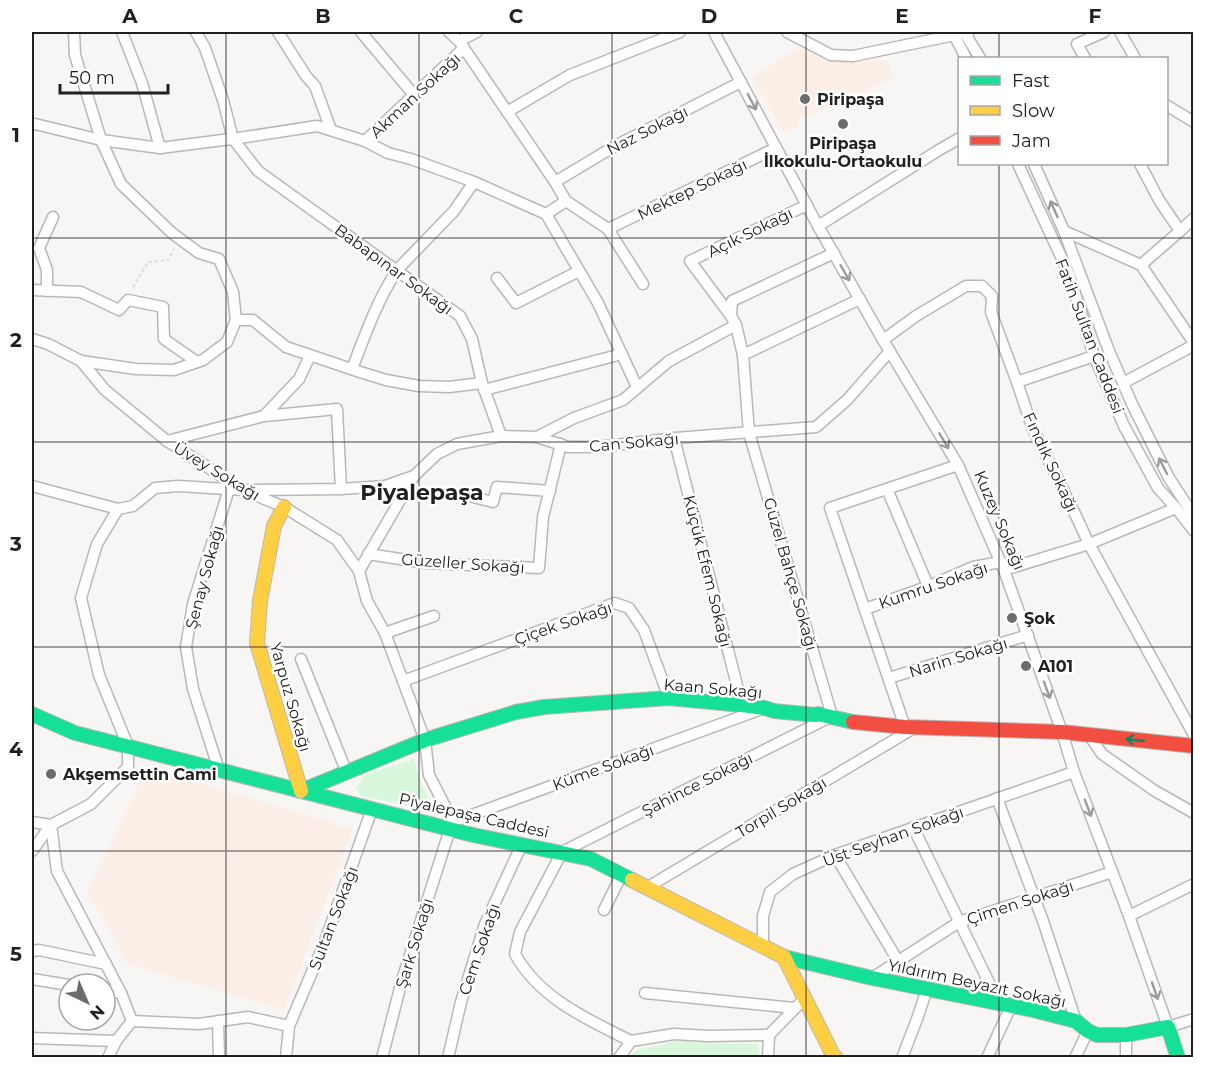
<svg xmlns="http://www.w3.org/2000/svg" width="1225" height="1089" font-family="Montserrat,sans-serif">
  <style>
    .education { fill: #fbeee7 }
    .green { fill: #d8f7dc }
    .lines { fill: none; stroke-linecap: round; stroke-linejoin: round }
    .street-casing { stroke: #bab8b7; stroke-width: 13 }
    .fast-casing { stroke: #bab8b7; stroke-width: 16 }
    .slow-casing { stroke: #bab8b7; stroke-width: 16 }
    .jam-casing { stroke: #bab8b7; stroke-width: 16 }
    .path { stroke: #dddcdc; stroke-width: 2; stroke-dasharray: 3 3; stroke-linecap: butt }
    .street { stroke: #fefefe; stroke-width: 10 }
    .fast { stroke: #16e098; stroke-width: 14 }
    .slow { stroke: #ffcf43; stroke-width: 14 }
    .jam { stroke: #f24e42; stroke-width: 14 }
    .oneway { stroke: #9b9b9b }
    .oneway2 { stroke: #1c805c }
    .grid { fill: none; stroke: #222121; stroke-width: 1.5; stroke-opacity: 0.55 }
    .poi-dot { fill: #6d6c6b; stroke: #fff; stroke-width: 2 }
    .labels { text-anchor: middle; stroke-width: 5; stroke-linejoin: round; paint-order: stroke }
    .street-label { font-size: 16px; fill: #222121; stroke: #fff }
    .poi-label { font-size: 16px; font-weight: bold; fill: #222121; stroke: #fff; text-anchor: start }
    .district-label { font-size: 22px; font-weight: bold; fill: #222121; stroke: #fff }
    .neatline { fill: none; stroke: #222121; stroke-width: 2 }
    .grid-label { font-size: 20px; text-anchor: middle; font-weight: bold; fill: #222121 }
  </style>
  <rect width="100%" height="100%" fill="#f8f6f5"/>
  <g class="education">
    <path d="M803,45L834,62L887,60L894,77L797,121L799,126L783,133L752,77Z"/>
    <path d="M147,767L353,829L284,1010L128,964L87,891Z"/>
  </g>
  <g class="green">
    <path d="M414,759L422,785L434,811L361,796L356,788L366,774Z"/>
    <path d="M686,1039L716,1043L758,1044L760,1057L628,1058L637,1050Z"/>
  </g>
  <g class="lines">
    <defs>
      <g id="street">
        <path d="M122,32L142,83L160,148"/>
        <path d="M196,32L205,48L223,100L233,139L258,171L460,316L472,339L482,383L501,436"/>
        <path d="M278,32L306,76L315,86L331,130"/>
        <path d="M361,32L414,95"/>
        <path d="M449,32L459,41L555,182L566,201L608,229L643,284"/>
        <path d="M714,32L818,226L883,340L958,465L1004,570L1062,732L1074,772L1129,916L1168,1027L1194,1019"/>
        <path d="M787,32L831,55L853,56L969,32"/>
        <path d="M950,32L954,35L966,58"/>
        <path d="M964,32L980,58"/>
        <path d="M1120,32L1135,58"/>
        <path d="M459,41L477,32"/>
        <path d="M1085,58L1077,44L1104,32"/>
        <path d="M1166,105L1194,122"/>
        <path d="M507,112L570,75L680,32"/>
        <path d="M32,125L35,124L101,140L160,148L239,138L317,126L365,141L388,153L411,159L474,182L546,214L598,303L637,387"/>
        <path d="M365,141L464,48"/>
        <path d="M1018,164L1069,274L1094,356L1124,426L1158,488L1176,508L1194,531"/>
        <path d="M1034,164L1064,231L1109,351L1132,404L1169,478L1194,516"/>
        <path d="M1140,164L1159,200L1180,231"/>
        <path d="M555,182L615,146L741,82"/>
        <path d="M546,214L566,201"/>
        <path d="M818,226L939,150L960,138"/>
        <path d="M608,229L776,148"/>
        <path d="M1064,231L1141,265L1194,343"/>
        <path d="M834,253L732,301L731,316L736,325L743,355L860,299"/>
        <path d="M1141,265L1180,231L1194,218"/>
        <path d="M497,278L516,303L579,271"/>
        <path d="M32,290L81,292L119,310L128,300L163,307L164,339L197,362"/>
        <path d="M47,291V270L39,248L53,217"/>
        <path d="M731,316L690,261L807,205"/>
        <path d="M236,320H253L286,347L360,372L386,380L419,386L449,387L482,383"/>
        <path d="M32,339L48,344L81,361L136,369L174,370L203,360L227,342L236,320L233,292L219,259L199,253L172,233L121,184L101,140L75,55L74,32"/>
        <path d="M883,340L916,316L966,286H982L992,296L991,312L1017,382L1032,427L1076,516L1089,544L1194,735"/>
        <path d="M81,361L105,390L167,441L243,490L284,507L337,540L359,571"/>
        <path d="M352,369C365,335 377,301 397,270L454,211L474,182"/>
        <path d="M1017,382L1094,356"/>
        <path d="M1123,383L1194,345"/>
        <path d="M484,390L622,354"/>
        <path d="M264,416L299,379L310,356"/>
        <path d="M537,437L574,418L623,400L669,361L736,325"/>
        <path d="M674,438L742,705"/>
        <path d="M167,441L264,416L337,409L341,489"/>
        <path d="M32,486L118,509L133,506L155,488L178,486L243,490L341,489L385,486L414,476"/>
        <path d="M887,489L926,581L927,587"/>
        <path d="M473,497L493,502L497,487L550,491"/>
        <path d="M368,554L426,563L539,568L543,517L561,444"/>
        <path d="M1004,570L1089,544L1176,508"/>
        <path d="M865,609L927,587L973,567L1001,562"/>
        <path d="M385,633L434,616"/>
        <path d="M301,659L347,773"/>
        <path d="M889,678L1028,635"/>
        <path d="M403,681L615,603L629,608L644,630L669,698"/>
        <path d="M905,727L830,508L958,465"/>
        <path d="M1089,735L1102,754L1155,791L1194,813"/>
        <path d="M219,770L193,689L186,647L193,604L229,489"/>
        <path d="M997,798L1043,921L1076,1021"/>
        <path d="M32,822L51,825L91,804L128,767V746L99,675L81,598L97,544L118,509"/>
        <path d="M453,822L429,775L425,740L385,633L367,601L359,571L414,476L437,454L457,444L501,436L537,437L568,447H597L676,438L816,427L847,400L890,351"/>
        <path d="M447,824L759,710"/>
        <path d="M51,825L57,871L121,993L132,1021"/>
        <path d="M913,827L999,1003"/>
        <path d="M32,851L51,825"/>
        <path d="M835,855L898,961"/>
        <path d="M648,887L914,728"/>
        <path d="M604,910L622,874"/>
        <path d="M1129,916L1194,884"/>
        <path d="M763,947V916L770,892L793,874L835,855L1074,772"/>
        <path d="M32,951L39,950L106,964"/>
        <path d="M872,978L959,922L1112,872"/>
        <path d="M32,979L69,985"/>
        <path d="M105,990L121,993"/>
        <path d="M645,993L794,1008"/>
        <path d="M132,1021L199,1024L248,1017L289,1026"/>
        <path d="M218,1021L219,1058"/>
        <path d="M32,1038L116,1041"/>
        <path d="M631,1041C588,1020 539,998 515,954L520,932L562,852L832,716L749,433L743,355"/>
        <path d="M108,1058L116,1041L132,1021"/>
        <path d="M286,1058L289,1026L324,944L372,809"/>
        <path d="M382,1058L402,980L450,829"/>
        <path d="M448,1058L461,1002L485,924L522,844"/>
        <path d="M619,1058L631,1041L674,1034L708,1036L769,1035L805,998"/>
        <path d="M768,1058L769,1035"/>
        <path d="M902,1058L917,1019L927,989"/>
        <path d="M987,1058L1011,1006"/>
        <path d="M1075,1058L1088,1031"/>
        <path d="M1126,1058V1035"/>
      </g>
      <g id="fast">
        <path d="M32,714L75,733L473,835L591,859L632,880"/>
        <path d="M301,791L425,740L516,712L544,707L669,698L742,705L765,708L774,711L815,715L818,714L853,722"/>
        <path d="M784,957L872,978L1033,1010L1076,1021L1088,1031L1097,1035H1126L1168,1027L1178,1058"/>
      </g>
      <g id="slow">
        <path d="M284,507L274,526L260,601L257,643L301,791"/>
        <path d="M632,880L784,957L833,1055L836,1058"/>
      </g>
      <path id="jam" d="M853,722L905,727L1062,732L1194,746"/>
    </defs>
    <use href="#street" class="street-casing"/>
    <use href="#fast" class="fast-casing"/>
    <use href="#slow" class="slow-casing"/>
    <use href="#jam" class="jam-casing"/>
    <path class="path" d="M133,287L148,262L168,260L174,249"/>
    <use href="#street" class="street"/>
    <use href="#fast" class="fast"/>
    <use href="#slow" class="slow"/>
    <use href="#jam" class="jam"/>
  </g>
  <defs><path id="oneway-shaft" d="M-6 0H5M1.5-3L5.5 0L1.5 3" fill="none" stroke-width="1.6" stroke-linecap="round" stroke-linejoin="round" transform="scale(1.5)"/></defs>
  <g class="oneway">
    <use href="#oneway-shaft" transform="translate(752 102) rotate(62)"/>
    <use href="#oneway-shaft" transform="translate(1054 209) rotate(-114)"/>
    <use href="#oneway-shaft" transform="translate(845 273) rotate(60)"/>
    <use href="#oneway-shaft" transform="translate(944 441) rotate(59)"/>
    <use href="#oneway-shaft" transform="translate(1163 466) rotate(-117)"/>
    <use href="#oneway-shaft" transform="translate(1047 690) rotate(70)"/>
    <use href="#oneway-shaft" transform="translate(1088 808) rotate(69)"/>
    <use href="#oneway-shaft" transform="translate(1155 991) rotate(71)"/>
  </g>
  <use class="oneway2" href="#oneway-shaft" transform="translate(1135 740) rotate(-174)"/>
  <path class="grid" d="M226,32V1058M419,32V1058M612,32V1058M806,32V1058M999,32V58M999,164V1058M32,238H1194M32,442H1194M32,647H1194M32,851H1194"/>
  <g class="poi-dot">
    <circle cx="805" cy="99" r="6"/>
    <circle cx="843" cy="124" r="6"/>
    <circle cx="1012" cy="618" r="6"/>
    <circle cx="1026" cy="666" r="6"/>
    <circle cx="51" cy="774" r="6"/>
  </g>
  <g class="labels">
    <g class="street-label">
      <text transform="translate(415 95) rotate(-43)" y="6">Akman Sokağı</text>
      <text transform="translate(647 130) rotate(-27)" y="6">Naz Sokağı</text>
      <text transform="translate(692 189) rotate(-26)" y="6">Mektep Sokağı</text>
      <text transform="translate(750 232) rotate(-26)" y="6">Açık Sokağı</text>
      <text transform="translate(394 269) rotate(36)" y="6">Babapınar Sokağı</text>
      <text transform="translate(1090 336) rotate(69)" y="6">Fatih Sultan Caddesi</text>
      <text transform="translate(634 442) rotate(-5)" y="6">Can Sokağı</text>
      <text transform="translate(1051 462) rotate(65)" y="6">Fındık Sokağı</text>
      <text transform="translate(217 471) rotate(31)" y="6">Üvey Sokağı</text>
      <text transform="translate(1000 520) rotate(67)" y="6">Kuzey Sokağı</text>
      <text transform="translate(463 563) rotate(4)" y="6">Güzeller Sokağı</text>
      <text transform="translate(708 571) rotate(76)" y="6">Küçük Efem Sokağı</text>
      <text transform="translate(791 574) rotate(74)" y="6">Güzel Bahçe Sokağı</text>
      <text transform="translate(204 577) rotate(-75)" y="6">Şenay Sokağı</text>
      <text transform="translate(933 585) rotate(-19)" y="6">Kumru Sokağı</text>
      <text transform="translate(563 623) rotate(-19)" y="6">Çiçek Sokağı</text>
      <text transform="translate(958 657) rotate(-17)" y="6">Narin Sokağı</text>
      <text transform="translate(713 688) rotate(5)" y="6">Kaan Sokağı</text>
      <text transform="translate(291 697) rotate(74)" y="6">Yarpuz Sokağı</text>
      <text transform="translate(603 767) rotate(-20)" y="6">Küme Sokağı</text>
      <text transform="translate(697 784) rotate(-27)" y="6">Şahince Sokağı</text>
      <text transform="translate(781 807) rotate(-31)" y="6">Torpil Sokağı</text>
      <text transform="translate(474 815) rotate(13)" y="6">Piyalepaşa Caddesi</text>
      <text transform="translate(893 836) rotate(-20)" y="6">Üst Seyhan Sokağı</text>
      <text transform="translate(1020 902) rotate(-18)" y="6">Çimen Sokağı</text>
      <text transform="translate(333 918) rotate(-69)" y="6">Sultan Sokağı</text>
      <text transform="translate(414 943) rotate(-73)" y="6">Şark Sokağı</text>
      <text transform="translate(479 949) rotate(-71)" y="6">Cem Sokağı</text>
      <text transform="translate(977 983) rotate(12)" y="6">Yıldırım Beyazıt Sokağı</text>
    </g>
    <g class="poi-label">
      <text x="817" y="105">Piripaşa</text>
      <text x="843" y="149" text-anchor="middle">Piripaşa<tspan x="843" dy="18">İlkokulu-Ortaokulu</tspan></text>
      <text x="1024" y="624">Şok</text>
      <text x="1038" y="672">A101</text>
      <text x="63" y="780">Akşemsettin Cami</text>
    </g>
    <g class="district-label">
      <text x="422" y="500">Piyalepaşa</text>
    </g>
  </g>
  <rect width="1225" height="1089" fill="none" stroke="#ffffff" stroke-width="66"/>
  <rect x="958" y="57" width="210" height="108" fill="#ffffff" stroke="#a7a6a6" stroke-width="1.5"/>
  <rect x="970" y="76" width="30" height="9" fill="#16e098" stroke="#a7a6a6" stroke-width="1.5"/>
  <text x="1012" y="87" font-size="18" fill="#222121">Fast</text>
  <rect x="970" y="106" width="30" height="9" fill="#ffcf43" stroke="#a7a6a6" stroke-width="1.5"/>
  <text x="1012" y="117" font-size="18" fill="#222121">Slow</text>
  <rect x="970" y="136" width="30" height="9" fill="#f24e42" stroke="#a7a6a6" stroke-width="1.5"/>
  <text x="1012" y="147" font-size="18" fill="#222121">Jam</text>
  <g transform="translate(87 1002) rotate(136)"><circle r="28" fill="#ffffff" stroke="#a7a6a6" stroke-width="1.5"/>
  <path d="M0-4.5L10 22L0 15L-10 22Z" fill="#6d6c6b"/>
  <text y="-9" font-size="16" font-weight="bold" text-anchor="middle" fill="#222121">N</text>
  </g>
  <path d="M60 84v9h108v-9" fill="none" stroke="#222121" stroke-width="3"/>
  <text x="69" y="84" font-size="18" fill="#222121" stroke="#ffffff" stroke-width="4.5" paint-order="stroke">50 m</text>
  <rect x="33" y="33" width="1159" height="1023" class="neatline"/>
  <g class="grid-label">
    <text x="130" y="23">A</text>
    <text x="323" y="23">B</text>
    <text x="516" y="23">C</text>
    <text x="709" y="23">D</text>
    <text x="902" y="23">E</text>
    <text x="1095" y="23">F</text>
    <text x="16" y="142">1</text>
    <text x="16" y="347">2</text>
    <text x="16" y="551">3</text>
    <text x="16" y="756">4</text>
    <text x="16" y="961">5</text>
  </g>
</svg>
